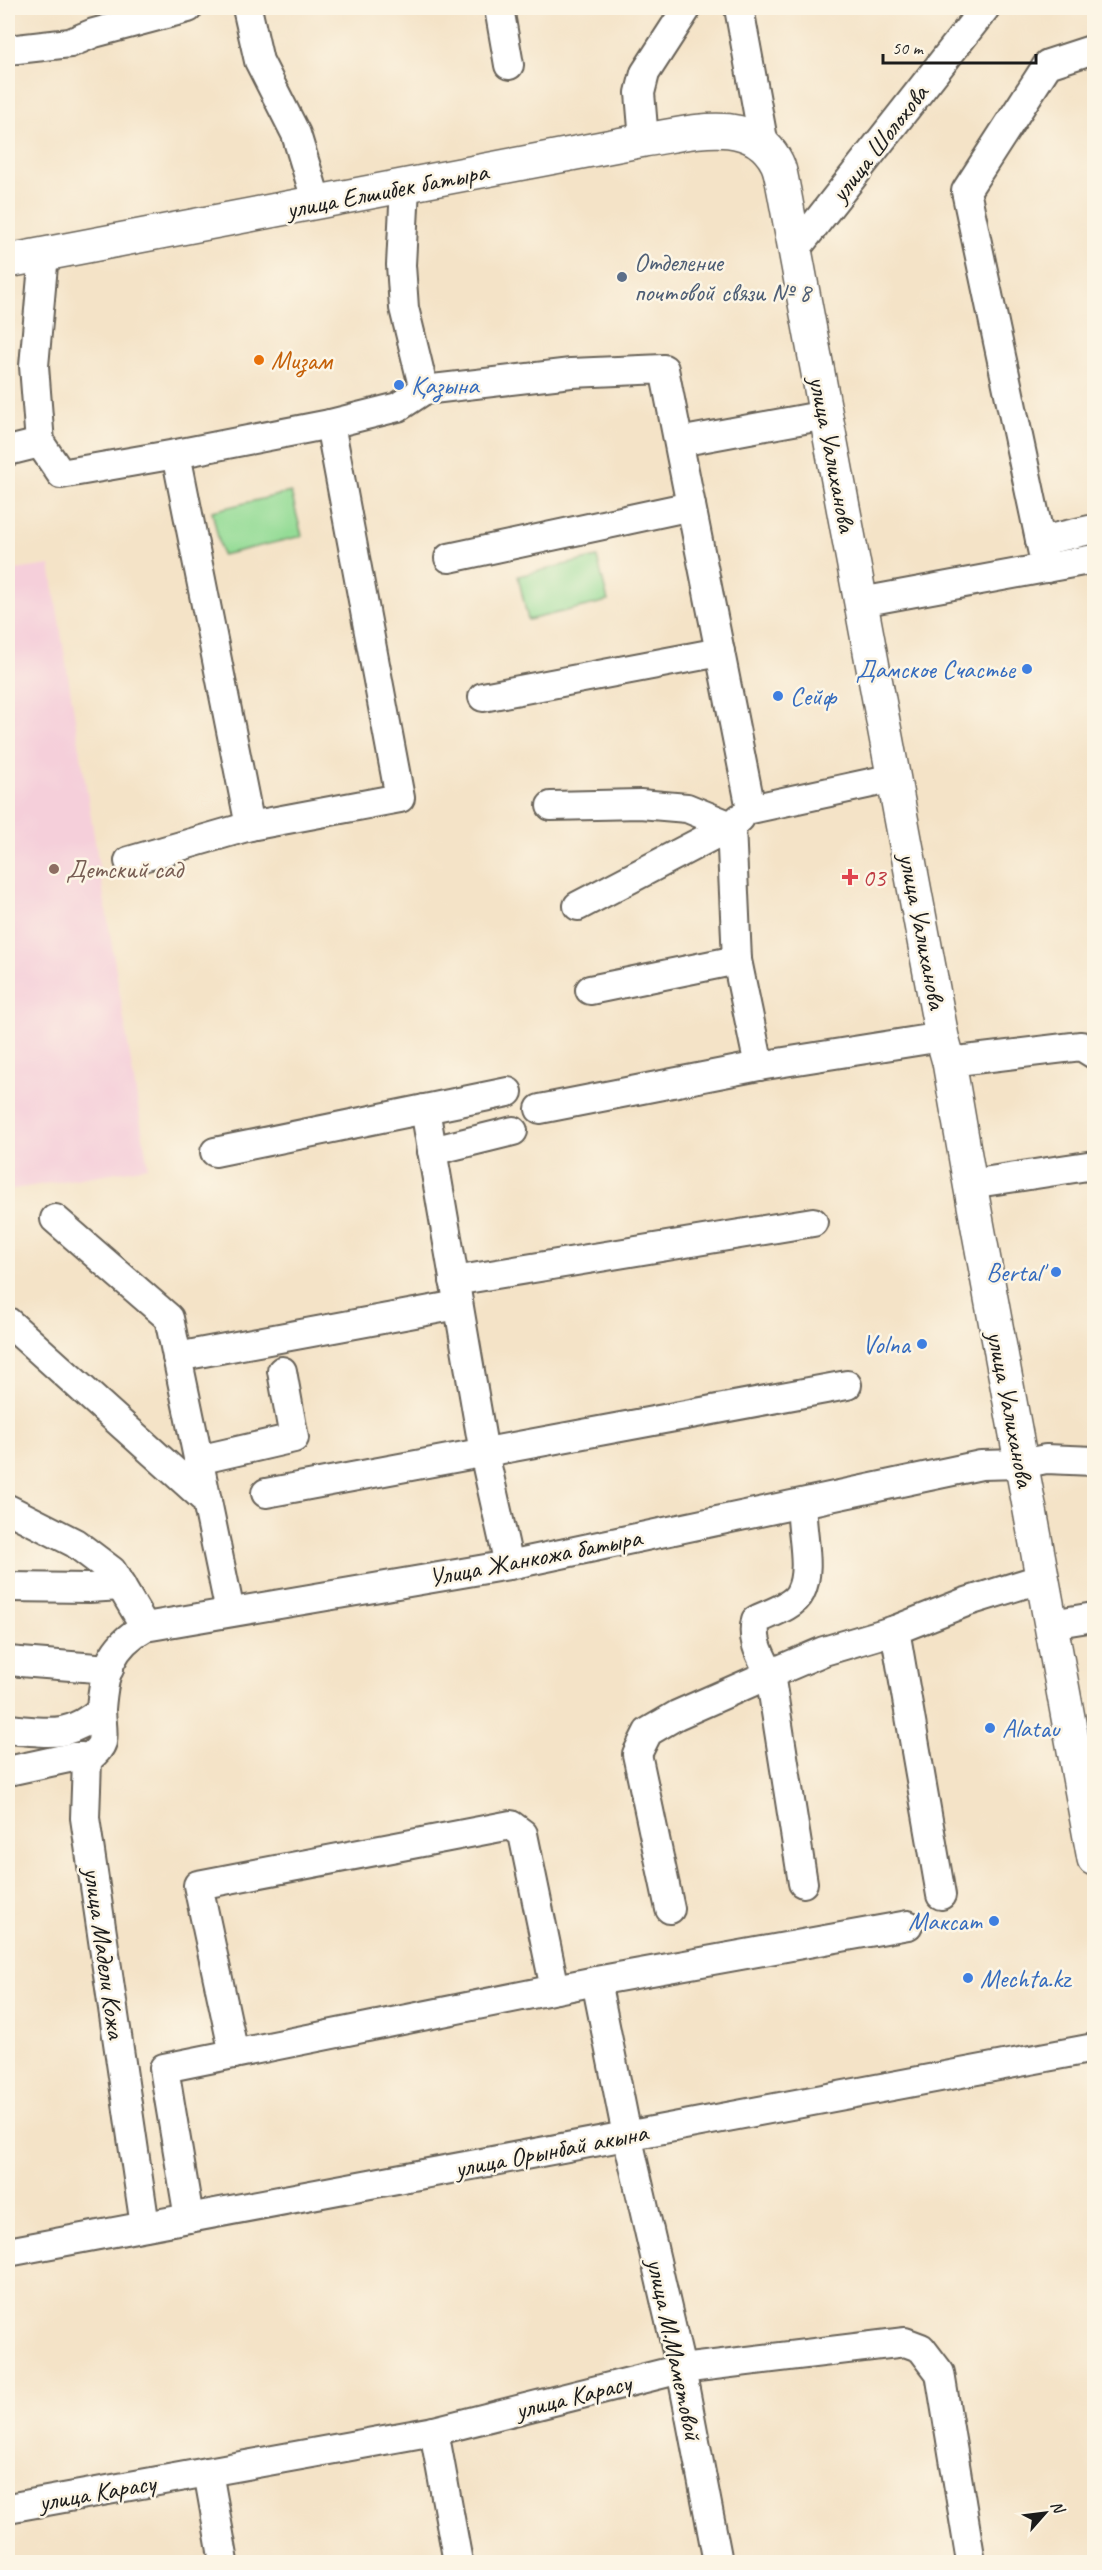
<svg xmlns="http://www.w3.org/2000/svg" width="1102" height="2570" font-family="Caveat,sans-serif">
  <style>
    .built { fill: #f5cfda }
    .green { fill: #94dc96; stroke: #587c59; stroke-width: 1.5 }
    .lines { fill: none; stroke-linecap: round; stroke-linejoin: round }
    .minor-casing { stroke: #686258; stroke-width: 32 }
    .major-casing { stroke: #686258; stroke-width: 36 }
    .minor { stroke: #fff; stroke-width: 28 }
    .major { stroke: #fff; stroke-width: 33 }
    .service-dot { fill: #5c6f8a; stroke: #fcf5e5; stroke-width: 2 }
    .food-dot { fill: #e8710a; stroke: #fcf5e5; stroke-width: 2 }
    .shop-dot { fill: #3f7fe0; stroke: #fcf5e5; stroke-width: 2 }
    .education-dot { fill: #8d6e63; stroke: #fcf5e5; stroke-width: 2 }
    .health-dot { fill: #e0444e; stroke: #fcf5e5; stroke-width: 2 }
    .labels { text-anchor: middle; stroke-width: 5; stroke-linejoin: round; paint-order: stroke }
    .street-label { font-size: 26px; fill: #1c1c1c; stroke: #fcf5e5 }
    .service-label { font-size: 26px; fill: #4e5e75; stroke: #fcf5e5; text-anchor: start }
    .food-label { font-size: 26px; fill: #c56008; stroke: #fcf5e5; text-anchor: start }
    .shop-label { font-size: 26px; fill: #366cbe; stroke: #fcf5e5; text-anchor: start }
    .education-label { font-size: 26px; fill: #785e54; stroke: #fcf5e5; text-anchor: start }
    .health-label { font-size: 26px; fill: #be3a42; stroke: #fcf5e5; text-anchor: start }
  </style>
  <rect width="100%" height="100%" fill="#fcf5e5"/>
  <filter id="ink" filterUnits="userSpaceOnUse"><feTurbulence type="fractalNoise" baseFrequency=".0167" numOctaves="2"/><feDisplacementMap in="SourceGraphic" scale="12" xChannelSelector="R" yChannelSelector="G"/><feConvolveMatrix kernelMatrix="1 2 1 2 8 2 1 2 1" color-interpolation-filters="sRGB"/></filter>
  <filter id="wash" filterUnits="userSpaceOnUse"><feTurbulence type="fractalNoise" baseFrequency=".008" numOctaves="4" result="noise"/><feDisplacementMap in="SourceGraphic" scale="24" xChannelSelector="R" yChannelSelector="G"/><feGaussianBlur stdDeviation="1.35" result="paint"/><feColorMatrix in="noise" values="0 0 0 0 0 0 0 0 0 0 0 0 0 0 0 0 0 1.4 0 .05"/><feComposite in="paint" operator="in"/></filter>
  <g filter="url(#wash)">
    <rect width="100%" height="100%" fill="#f4e3c7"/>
    <path class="built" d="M50,565L148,1167L8,1190V571Z"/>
    <g class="green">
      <path d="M291,492L302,536L222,555L212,511Z"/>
      <path d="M597,557L608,601L528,620L518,576Z"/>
    </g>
  </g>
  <g filter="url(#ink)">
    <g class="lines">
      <defs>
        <g id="minor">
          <path d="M247,8L259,61L296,134L317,203"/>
          <path d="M499,8L509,65"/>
          <path d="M739,8L764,145"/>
          <path d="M8,50L70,43L94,33L188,8"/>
          <path d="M644,140L640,93L645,73L687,8"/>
          <path d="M405,187L401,265L404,308L424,390L571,373L664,369L751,809L894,778"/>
          <path d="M795,250L985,8"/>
          <path d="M44,254L34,366L40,443L61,474L176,454L330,424L398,407L424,390"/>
          <path d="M679,442L826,415"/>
          <path d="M8,451L40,443"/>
          <path d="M176,454L250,826L400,798L330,424"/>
          <path d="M1040,541L1094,529"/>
          <path d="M449,558L691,506"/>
          <path d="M1046,568L966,191L1048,64L1094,49"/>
          <path d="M861,602L1094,559"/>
          <path d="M483,697L720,652"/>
          <path d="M551,806L640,804L687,808L731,826L740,818"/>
          <path d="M129,861L250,826"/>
          <path d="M578,906L731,826L737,960L759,1066L942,1037"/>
          <path d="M590,990L737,960"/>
          <path d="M949,1062L1081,1046L1094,1054"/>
          <path d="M425,1109L508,1092"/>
          <path d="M540,1109L759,1066"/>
          <path d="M432,1151L513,1131"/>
          <path d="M215,1152L425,1109L484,1453L509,1565"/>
          <path d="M970,1184L1094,1165"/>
          <path d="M55,1219L169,1318L230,1612"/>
          <path d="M454,1281L813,1222"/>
          <path d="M8,1322L207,1501"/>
          <path d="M177,1357L458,1305"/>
          <path d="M198,1460L294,1438L282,1371"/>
          <path d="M266,1493L847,1385"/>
          <path d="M8,1509L75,1543L112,1571L145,1627"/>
          <path d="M8,1587L89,1588L121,1586"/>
          <path d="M1051,1624L1094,1617"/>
          <path d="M8,1661L109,1669"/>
          <path d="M8,1729C48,1732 68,1739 101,1710"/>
          <path d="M87,1760C92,1755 100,1749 102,1742C104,1732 101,1719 101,1709C104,1671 110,1646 145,1627L509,1565L981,1465L1021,1464L1046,1459L1094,1461"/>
          <path d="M8,1771L73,1757H82L87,1760L85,1818L145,2226"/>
          <path d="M803,1883L770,1674L824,1651L895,1630"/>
          <path d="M941,1895L895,1630L966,1602L1043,1578"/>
          <path d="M670,1909L637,1754L648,1732L677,1715L770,1674C761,1656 751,1641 756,1620C768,1614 794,1606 800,1593C811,1572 803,1540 802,1517"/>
          <path d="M234,2054L198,1885L511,1825L523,1834L555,1989"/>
          <path d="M189,2218L164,2068L596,1981"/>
          <path d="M8,2252L1094,2048"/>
          <path d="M434,2431L458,2562"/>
          <path d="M208,2472L224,2562"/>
          <path d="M8,2508L434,2431L681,2369L905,2342L921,2348L940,2373L971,2562"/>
          <path d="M718,2562L681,2369L627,2135L596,1981L908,1925"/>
        </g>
        <path id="major" d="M8,261L644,140C687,134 752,112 777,163C781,171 782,182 784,191L942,1037L949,1062L970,1184L1094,1859"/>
      </defs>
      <use href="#minor" class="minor-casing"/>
      <use href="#major" class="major-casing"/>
      <use href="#minor" class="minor"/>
      <use href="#major" class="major"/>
    </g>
  </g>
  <circle class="service-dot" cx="622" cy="277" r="6"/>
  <circle class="food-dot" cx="259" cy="360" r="6"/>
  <g class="shop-dot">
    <circle cx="399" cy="385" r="6"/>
    <circle cx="1027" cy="669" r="6"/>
    <circle cx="778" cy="696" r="6"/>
    <circle cx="1056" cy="1272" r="6"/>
    <circle cx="922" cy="1344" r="6"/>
    <circle cx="990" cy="1728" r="6"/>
    <circle cx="994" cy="1921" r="6"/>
    <circle cx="968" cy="1978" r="6"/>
  </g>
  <circle class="education-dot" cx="54" cy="869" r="6"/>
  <path class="health-dot" d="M847 868h6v6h6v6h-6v6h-6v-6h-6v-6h6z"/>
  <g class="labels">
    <g class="street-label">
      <text transform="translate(879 143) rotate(-52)" y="9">улица Шолохова</text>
      <text transform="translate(387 190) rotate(-11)" y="9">улица Елшибек батыра</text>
      <text transform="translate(833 454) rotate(79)" y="9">улица Уалиханова</text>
      <text transform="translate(923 931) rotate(79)" y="9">улица Уалиханова</text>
      <text transform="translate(1011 1409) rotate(79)" y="9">улица Уалиханова</text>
      <text transform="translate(535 1557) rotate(-11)" y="9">Улица Жанкожа батыра</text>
      <text transform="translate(105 1953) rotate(82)" y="9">улица Мадели Кожа</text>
      <text transform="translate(551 2150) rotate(-11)" y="9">улица Орынбай акына</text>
      <text transform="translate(675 2349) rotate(78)" y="9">улица М.Маметовой</text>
      <text transform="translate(573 2396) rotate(-14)" y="9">улица Карасу</text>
      <text transform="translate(97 2492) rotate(-10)" y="9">улица Карасу</text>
    </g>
    <g class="service-label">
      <text x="634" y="271">Отделение<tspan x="634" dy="30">почтовой связи № 8</tspan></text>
    </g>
    <g class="food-label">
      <text x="271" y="369">Мизам</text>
    </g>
    <g class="shop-label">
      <text x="411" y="394">Қазына</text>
      <text x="1015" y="678" text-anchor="end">Дамское Счастье</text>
      <text x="790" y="705">Сейф</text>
      <text x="1044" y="1281" text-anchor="end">Bertal'</text>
      <text x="910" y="1353" text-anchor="end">Volna</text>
      <text x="1002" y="1737">Alatau</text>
      <text x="982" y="1930" text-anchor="end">Максат</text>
      <text x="980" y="1987">Mechta.kz</text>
    </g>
    <g class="education-label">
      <text x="66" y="878">Детский сад</text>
    </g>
    <g class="health-label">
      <text x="862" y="886">03</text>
    </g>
  </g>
  <rect width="1102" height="2570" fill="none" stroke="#fcf5e5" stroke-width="30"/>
  <g transform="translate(1045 2513) rotate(62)" stroke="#fcf5e5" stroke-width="4.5" paint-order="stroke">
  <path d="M0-4.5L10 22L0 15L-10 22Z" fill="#1c1c1c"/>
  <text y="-9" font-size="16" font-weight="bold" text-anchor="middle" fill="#1c1c1c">N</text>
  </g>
  <path d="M883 54v9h153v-9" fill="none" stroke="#1c1c1c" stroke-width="3"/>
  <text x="892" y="54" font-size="18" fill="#1c1c1c" stroke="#fcf5e5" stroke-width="4.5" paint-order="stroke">50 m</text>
</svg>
